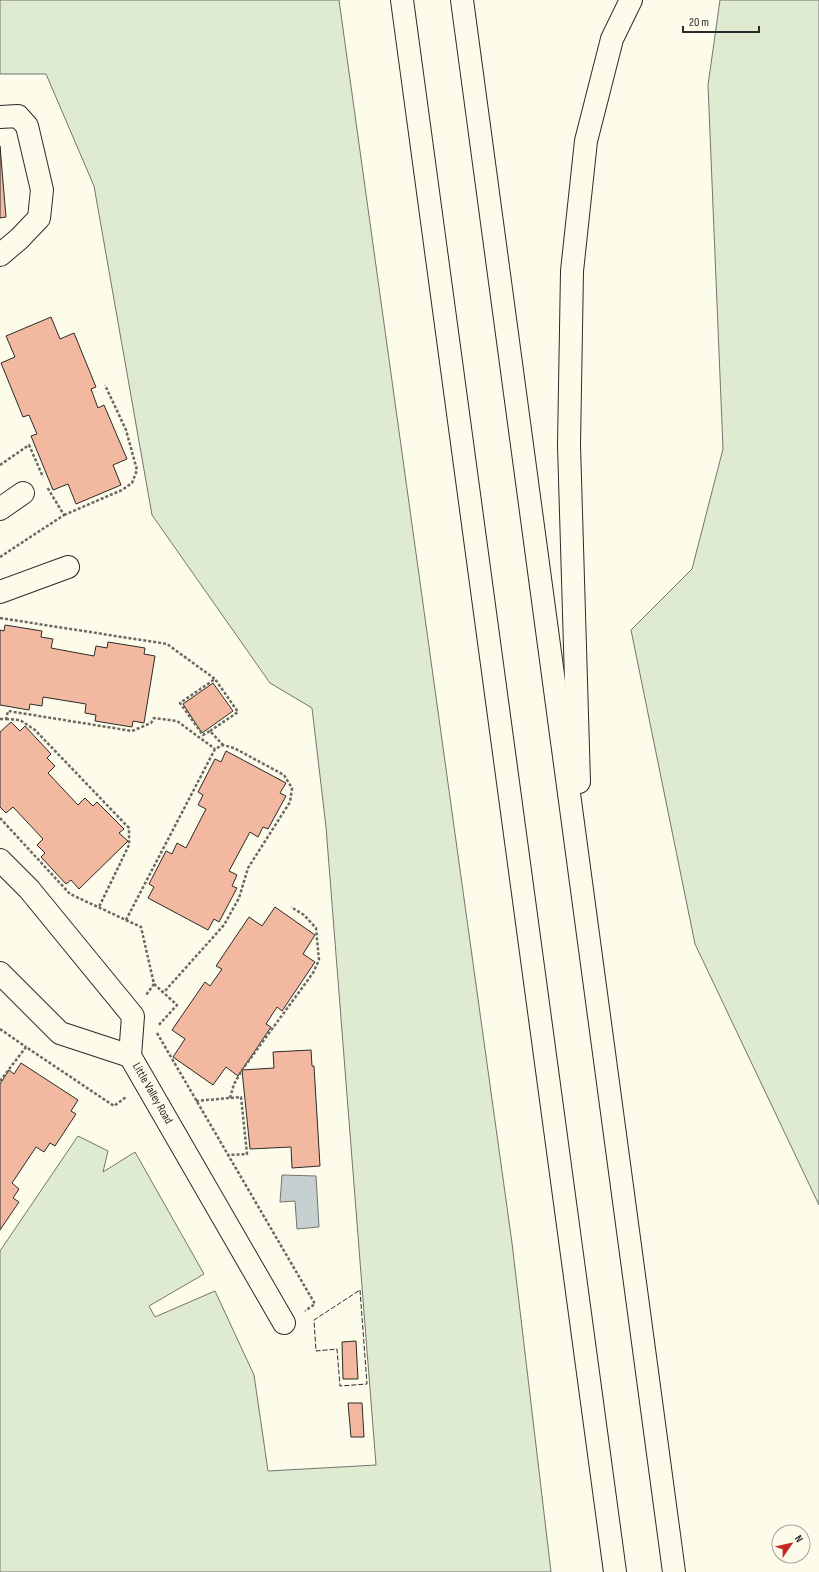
<svg xmlns="http://www.w3.org/2000/svg" width="819" height="1572" font-family="'Sofia Sans Condensed',sans-serif">
  <style>
    .green { fill: #deebd1; stroke: #74746e }
    .water { fill: #c7d0d0; stroke: #74746e }
    .building { fill: #f2b8a0; stroke: #2b2b2b }
    .lines { fill: none; stroke-linecap: round; stroke-linejoin: round }
    .minor-casing { stroke: #2b2b2b; stroke-width: 24 }
    .highway-casing { stroke: #2b2b2b; stroke-width: 24 }
    .path { stroke: #6a6964; stroke-width: 2.5; stroke-dasharray: 3 2; stroke-linecap: butt }
    .minor { stroke: #fdfbea; stroke-width: 22 }
    .highway { stroke: #fdfbea; stroke-width: 22 }
    .fence { stroke: #2b2b2b; stroke-width: 1; stroke-dasharray: 5 2; stroke-linecap: butt }
    .labels { text-anchor: middle; stroke-width: 3; stroke-linejoin: round; paint-order: stroke }
    .street-label { font-size: 12px; fill: #2b2b2b; stroke: #fdfbea }
  </style>
  <rect width="100%" height="100%" fill="#fdfbea"/>
  <g class="green">
    <path d="M0,0H339L512,1243L551,1572H0V1251L78,1136L108,1151L103,1172L135,1152L204,1274L149,1306L155,1317L215,1291L254,1375L268,1471L376,1465L326,827L312,708L270,683L152,515L94,186L46,74H0Z"/>
    <path d="M720,0H819V1205L695,944L631,630L692,569L723,449L708,85Z"/>
  </g>
  <path class="water" d="M282,1175L316,1176L319,1227L297,1229L295,1201L280,1202Z"/>
  <g class="building">
    <path d="M0,146L6,217L0,218Z"/>
    <path d="M51,317L60,339L74,333L96,387L91,389L98,408L104,405L127,459L113,465L121,485L76,504L68,484L53,490L31,436L37,434L29,415L23,417L1,363L15,357L6,336Z"/>
    <path d="M5,625L42,631L41,637L53,639L51,648L94,656L96,646L107,648L108,642L145,648L144,654L155,656L144,723L133,721L132,727L95,721L96,715L85,713L86,704L43,697L42,706L30,704L29,710L0,705V630L4,631Z"/>
    <path d="M213,683L233,711L202,733L183,704Z"/>
    <path d="M11,722L20,731L25,726L51,754L47,758L55,766L48,773L78,805L85,798L93,806L97,802L124,829L119,833L128,841L79,889L71,880L66,884L41,857L45,853L37,845L43,839L13,807L6,813L0,807V732Z"/>
    <path d="M226,751L286,783L280,793L286,796L268,829L263,827L258,837L250,832L229,871L237,875L232,886L237,888L219,922L214,919L208,930L148,898L154,887L149,884L166,851L172,854L177,843L186,848L206,809L198,805L203,795L198,792L215,759L221,762Z"/>
    <path d="M275,907L315,935L303,954L315,962L282,1011L277,1007L266,1024L271,1027L238,1076L226,1067L213,1085L173,1057L185,1039L172,1030L205,982L210,986L222,969L216,966L249,917L262,926Z"/>
    <path d="M311,1050L312,1066H314L320,1166L292,1168L291,1147L250,1149L242,1070L274,1068L273,1052Z"/>
    <path d="M21,1063L78,1100L71,1111L76,1114L55,1146L50,1143L44,1152L36,1147L12,1183L19,1189L13,1198L19,1202L0,1230V1084L9,1070L14,1074Z"/>
    <path d="M356,1341L358,1379H343L342,1342Z"/>
    <path d="M348,1403H362L364,1437H351Z"/>
  </g>
  <g class="lines">
    <defs>
      <g id="minor">
        <path d="M0,117L18,116L27,126L42,190L39,218L19,239L0,255"/>
        <path d="M0,509L23,493"/>
        <path d="M0,592L68,567"/>
        <path d="M0,860L29,889L133,1016L130,1056L284,1323"/>
        <path d="M0,973L60,1033L130,1056"/>
      </g>
      <g id="highway">
        <path d="M402,0L615,1572"/>
        <path d="M462,0L674,1572"/>
        <path d="M579,782L569,445L572,271L586,141L612,39L631,0"/>
      </g>
    </defs>
    <use href="#minor" class="minor-casing"/>
    <use href="#highway" class="highway-casing"/>
    <g class="path">
      <path d="M0,465L29,445L43,477"/>
      <path d="M64,515L122,490L132,483L137,470L126,430L105,385"/>
      <path d="M0,557L64,515L47,487"/>
      <path d="M0,618L167,644L215,679L180,703L203,735L210,731L223,745"/>
      <path d="M0,719H6L8,711L132,731L151,723L154,718L177,721L215,749"/>
      <path d="M6,719L20,720L35,730L129,828V845L99,907"/>
      <path d="M210,731L238,712L215,679"/>
      <path d="M0,818L70,894L141,927L154,984L146,995"/>
      <path d="M126,920L215,749L223,745L234,748L284,775L292,788L290,802L248,868L239,898L224,925L164,992"/>
      <path d="M154,984L177,1005L158,1026"/>
      <path d="M0,1029L26,1047"/>
      <path d="M157,1033L315,1304L305,1311"/>
      <path d="M0,1081L26,1047L114,1106L126,1097"/>
      <path d="M230,1098L234,1084L242,1070L313,973L319,960L316,928L304,915L291,907"/>
      <path d="M196,1101L241,1097L247,1154L228,1155"/>
    </g>
    <use href="#minor" class="minor"/>
    <use href="#highway" class="highway"/>
    <path class="fence" d="M360,1290L367,1384L340,1386L337,1349L316,1351L314,1320Z"/>
  </g>
  <g class="labels">
    <g class="street-label">
      <text transform="translate(153 1093) rotate(60)" y="4">Little Valley Road</text>
    </g>
  </g>
  <g transform="translate(791 1544) rotate(56)"><circle r="19" fill="#fdfbea" stroke="#a9a89e"/>
  <path d="M0-3L7 15L0 10L-7 15Z" fill="#c62828"/>
  <text y="-6" font-size="11" font-weight="bold" text-anchor="middle" fill="#2b2b2b">N</text>
  </g>
  <path d="M683 26v6h76v-6" fill="none" stroke="#2b2b2b" stroke-width="2"/>
  <text x="689" y="26" font-size="12" fill="#2b2b2b" stroke="#fdfbea" stroke-width="3" paint-order="stroke">20 m</text>
</svg>
